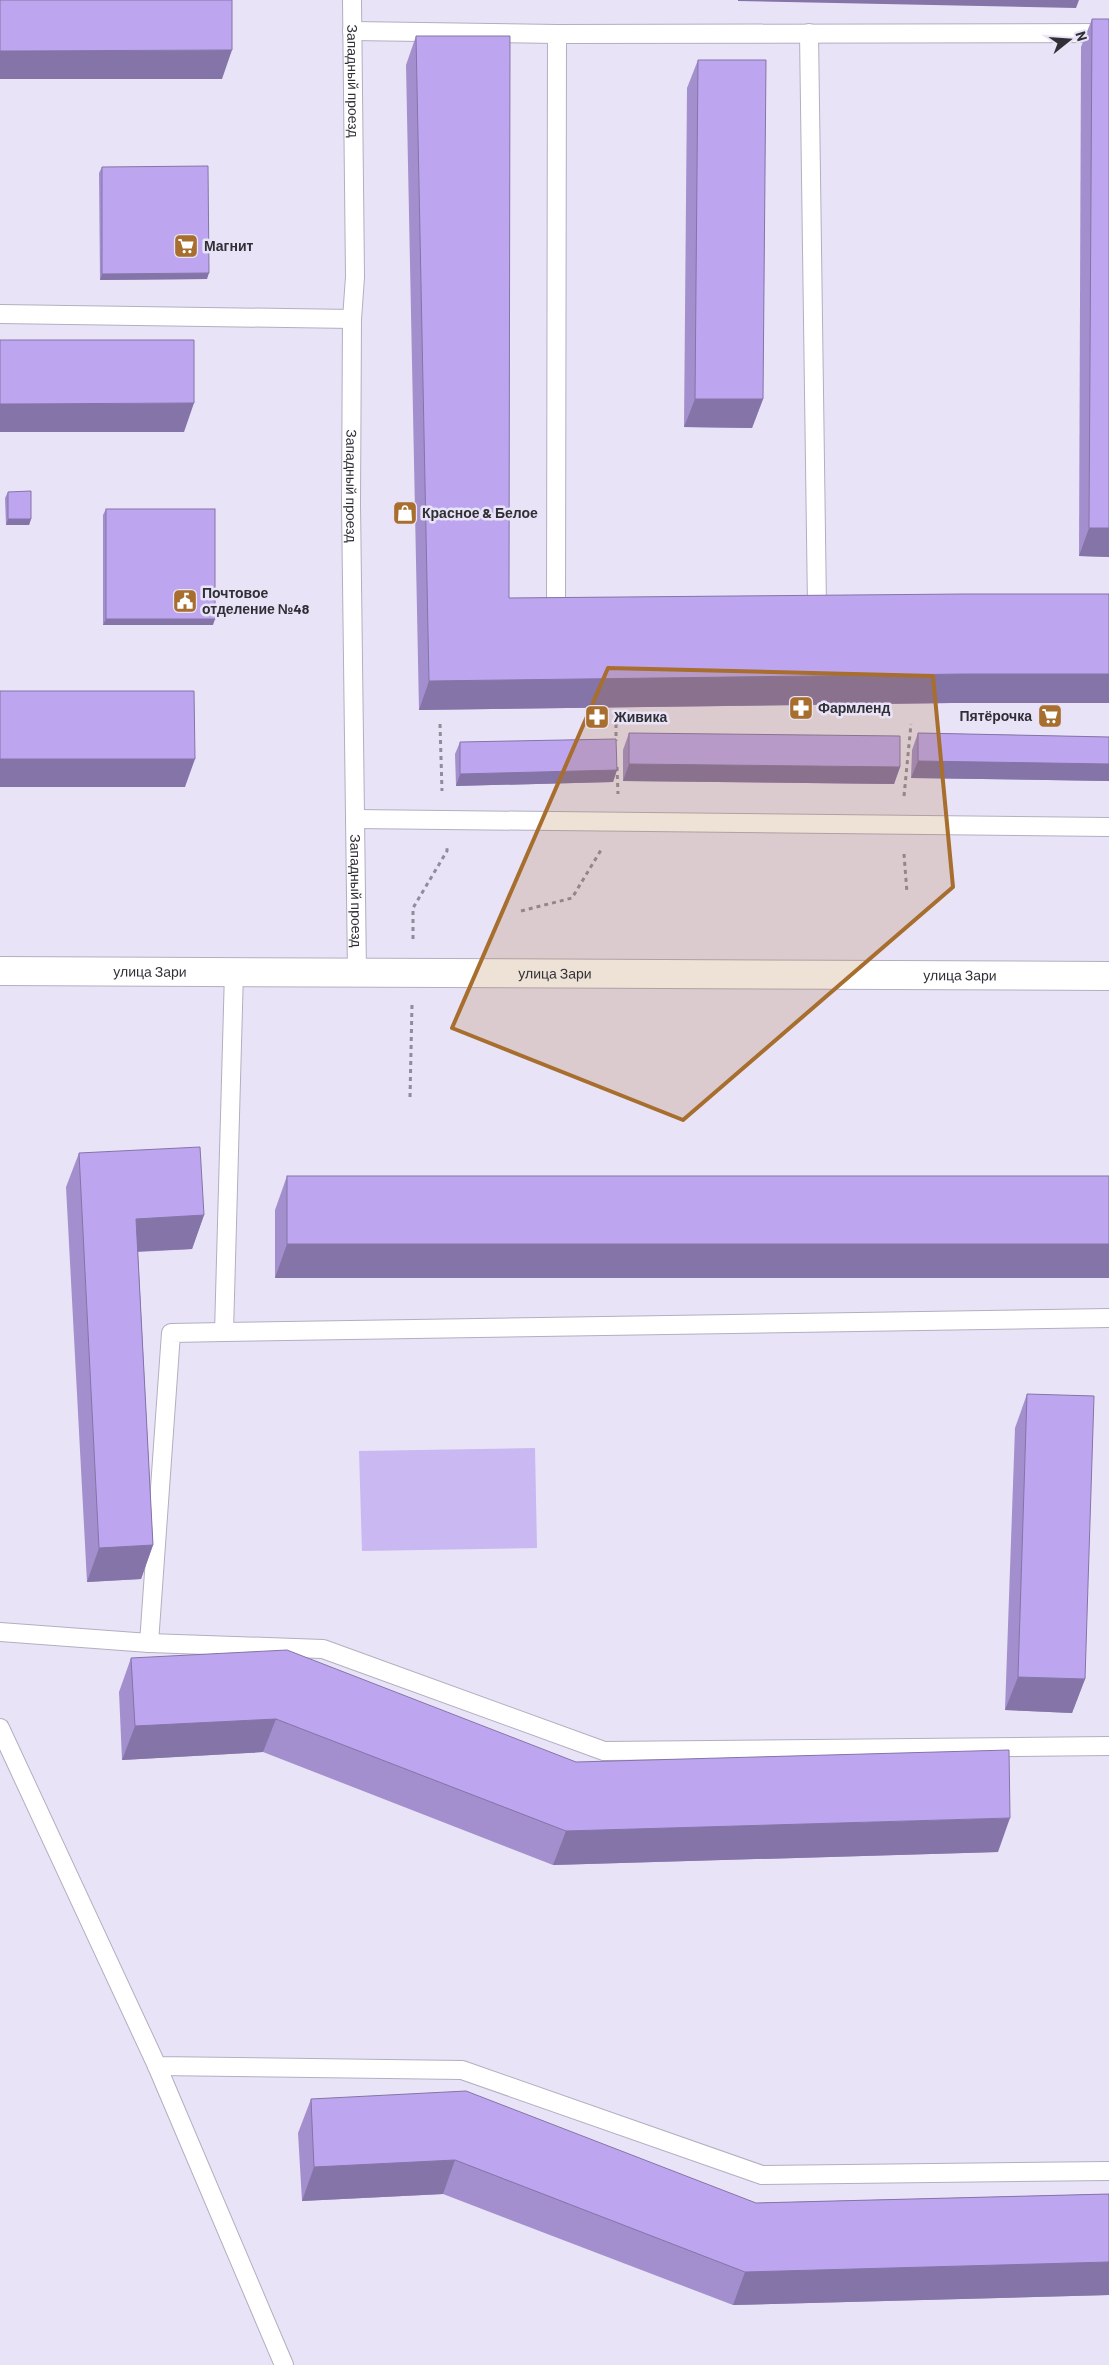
<svg xmlns="http://www.w3.org/2000/svg" width="1109" height="2365" font-family="Barlow,sans-serif">
  <style>
    .green { fill: #c9b8f1 }
    .lines { fill: none; stroke-linecap: round; stroke-linejoin: round }
    .lane-casing { stroke: #b3aec0; stroke-width: 20 }
    .secondary-casing { stroke: #b3aec0; stroke-width: 30 }
    .path { stroke: #918c9a; stroke-width: 3; stroke-dasharray: 4 4; stroke-linecap: butt }
    .lane { stroke: #fff; stroke-width: 18 }
    .secondary { stroke: #fff; stroke-width: 28 }
    .wall { fill: #a38fce }
    .shaded-wall { fill: #8474a7 }
    .building { fill: #bda6ef; stroke: #8474a7 }
    .marked { fill: #a76e2d; fill-opacity: 0.2; stroke: #a76e2d; stroke-width: 4; stroke-linejoin: round }
    .labels { text-anchor: middle; stroke-width: 5; stroke-linejoin: round; paint-order: stroke }
    .street-label { font-size: 14px; fill: #312f36; stroke: #e9e3f7 }
    .poi-label { font-size: 14px; font-weight: bold; fill: #312f36; stroke: #e9e3f7; text-anchor: start }
  </style>
  <rect width="100%" height="100%" fill="#e9e3f7"/>
  <path class="green" d="M535,1448L537,1548L362,1551L359,1451Z"/>
  <g class="lines">
    <defs>
      <g id="lane">
        <path id="s1" d="M352,0L355,277L352,319L351,504L357,973"/>
        <path d="M352,31L557,34L556,610H566"/>
        <path d="M809,33L817,607"/>
        <path d="M557,34L1109,33"/>
        <path d="M0,314L352,319"/>
        <path d="M355,819L1109,827"/>
        <path d="M234,972L224,1332L1109,1318"/>
        <path d="M0,1632L149,1643L323,1649L604,1751L1109,1746"/>
        <path d="M149,1643L171,1333L224,1332"/>
        <path d="M0,1728L157,2066L462,2070L762,2175L1109,2171"/>
        <path d="M157,2066L284,2365"/>
      </g>
      <g id="secondary">
        <path id="s2" d="M0,971L1109,976"/>
      </g>
    </defs>
    <use href="#lane" class="lane-casing"/>
    <use href="#secondary" class="secondary-casing"/>
    <g class="path">
      <path d="M440,724L442,791"/>
      <path d="M616,724V741"/>
      <path d="M617,767L618,794"/>
      <path d="M904,796L911,724"/>
      <path d="M904,854L907,893"/>
      <path d="M521,911L572,898L601,850"/>
      <path d="M413,939V908L447,851V847"/>
      <path d="M410,1097L412,1005"/>
    </g>
    <use href="#lane" class="lane"/>
    <use href="#secondary" class="secondary"/>
  </g>
  <g class="wall">
    <path d="M1092,19L1109,557L1079,556L1081,47Z"/>
    <path d="M416,36L509,598L1109,594V703H952L419,710L406,65Z"/>
    <path d="M698,60L763,399L752,428L684,427L687,88Z"/>
    <path d="M102,167L207,279L100,280L99,173Z"/>
    <path d="M8,492L31,519L29,525H6L5,498Z"/>
    <path d="M106,509L213,625H103V515Z"/>
    <path d="M629,733L900,767L894,784L623,781V750Z"/>
    <path d="M918,733L1109,737V781L911,778L912,750Z"/>
    <path d="M460,742L617,770L613,782L456,786L455,754Z"/>
    <path d="M79,1153L204,1215L192,1249L138,1252L153,1545L141,1579L87,1582L66,1187Z"/>
    <path d="M287,1176H1109L275,1278V1210Z"/>
    <path d="M1027,1394L1085,1679L1072,1713L1005,1710L1015,1428Z"/>
    <path d="M131,1658L576,1762L998,1852L553,1865L263,1752L122,1760L119,1692Z"/>
    <path d="M311,2099L756,2203L1109,2194V2295L733,2305L443,2194L302,2201L298,2133Z"/>
  </g>
  <g class="shaded-wall">
    <path d="M738,0H1079L1076,8L738,1Z"/>
    <path d="M232,50L222,79H0V51Z"/>
    <path d="M209,273L207,279L100,280L102,274Z"/>
    <path d="M695,399H763L752,428L684,427Z"/>
    <path d="M194,403L184,432H0V404Z"/>
    <path d="M8,519H31L29,525H6Z"/>
    <path d="M1089,528H1109V557L1079,556Z"/>
    <path d="M106,619H215L213,625H103Z"/>
    <path d="M963,674H1109V703H952L419,710L429,681Z"/>
    <path d="M0,759H195L185,787H0Z"/>
    <path d="M918,761L1109,764V781L911,778Z"/>
    <path d="M629,764L900,767L894,784L623,781Z"/>
    <path d="M617,770L613,782L456,786L460,774Z"/>
    <path d="M204,1215L192,1249L124,1252L136,1219Z"/>
    <path d="M287,1244H1109V1278H275Z"/>
    <path d="M153,1545L141,1579L87,1582L99,1548Z"/>
    <path d="M1018,1677L1085,1679L1072,1713L1005,1710Z"/>
    <path d="M276,1719L263,1752L122,1760L135,1726Z"/>
    <path d="M1010,1818L998,1852L553,1865L566,1831Z"/>
    <path d="M455,2160L443,2194L302,2201L314,2167Z"/>
    <path d="M1109,2262V2295L733,2305L745,2272Z"/>
  </g>
  <g class="building">
    <path d="M0,0H232V50L0,51Z"/>
    <path d="M1092,19H1109V528H1089Z"/>
    <path d="M416,36H510L509,598L964,594H1109V674H963L429,681Z"/>
    <path d="M698,60H766L763,399H695Z"/>
    <path d="M208,166L209,273L102,274V167Z"/>
    <path d="M0,340H194V403L0,404Z"/>
    <path d="M31,491V519H8V492Z"/>
    <rect x="106" y="509" width="109" height="110"/>
    <path d="M0,691H194L195,759H0Z"/>
    <path d="M629,733L900,736V767L629,764Z"/>
    <path d="M918,733L1109,737V764L918,761Z"/>
    <path d="M616,739L617,770L460,774V742Z"/>
    <path d="M200,1147L204,1215L136,1219L153,1545L99,1548L79,1153Z"/>
    <rect x="287" y="1176" width="822" height="68"/>
    <path d="M1027,1394L1094,1396L1085,1679L1018,1677Z"/>
    <path d="M287,1650L576,1762L1009,1750L1010,1818L566,1831L276,1719L135,1726L131,1658Z"/>
    <path d="M466,2091L756,2203L1109,2194V2262L745,2272L455,2160L314,2167L311,2099Z"/>
  </g>
  <path class="marked" d="M608,668L933,676L953,887L683,1120L452,1028Z"/>
  <defs>
    <symbol id="supermarket-square" viewBox="-11 -11 22 22"><rect x="-9" y="-9" width="18" height="18" rx="4" fill="#a76e2d" stroke="#e9e3f7"/><path d="M-6-5.5h2.5l.6 2H6L4.5 2H-2.5L-4.4-4H-6ZM-1.5 3.2a1.3 1.3 0 1 0 .1 0ZM3 3.2a1.3 1.3 0 1 0 .1 0Z" fill="#fff"/></symbol>
    <symbol id="shop-square" viewBox="-11 -11 22 22"><rect x="-9" y="-9" width="18" height="18" rx="4" fill="#a76e2d" stroke="#e9e3f7"/><path d="M-5-2.5h2.3a2.7 3.5 0 0 1 5.4 0H5L5.5 6h-11ZM-1.5-2.5h3a1.5 2.3 0 0 0-3 0Z" fill="#fff"/></symbol>
    <symbol id="civic-square" viewBox="-11 -11 22 22"><rect x="-9" y="-9" width="18" height="18" rx="4" fill="#a76e2d" stroke="#e9e3f7"/><path d="M-.6-6.5H3V-4.5H.6V-3L4-1V1h2V6H-6V1h2V-1L-.6-3ZM-1.2 2.5V6h2.4V2.5Z" fill="#fff"/></symbol>
    <symbol id="pharmacy-square" viewBox="-11 -11 22 22"><rect x="-9" y="-9" width="18" height="18" rx="4" fill="#a76e2d" stroke="#e9e3f7"/><path d="M-2-6h4v4h4v4h-4v4h-4v-4h-4v-4h4Z" fill="#fff"/></symbol>
  </defs>
  <g fill-rule="evenodd">
    <use href="#supermarket-square" x="172" y="232" width="28" height="28"/>
    <use href="#shop-square" x="391" y="499" width="28" height="28"/>
    <use href="#civic-square" x="171" y="587" width="28" height="28"/>
    <use href="#pharmacy-square" x="787" y="694" width="28" height="28"/>
    <use href="#supermarket-square" x="1036" y="702" width="28" height="28"/>
    <use href="#pharmacy-square" x="583" y="703" width="28" height="28"/>
  </g>
  <g class="labels">
    <g class="street-label">
      <text dy="5" stroke="none"><textPath href="#s1" startOffset="81">Западный проезд</textPath></text>
      <text dy="5" stroke="none"><textPath href="#s1" startOffset="486">Западный проезд</textPath></text>
      <text dy="5" stroke="none"><textPath href="#s1" startOffset="891">Западный проезд</textPath></text>
      <text dy="5" stroke="none"><textPath href="#s2" startOffset="150">улица Зари</textPath></text>
      <text dy="5" stroke="none"><textPath href="#s2" startOffset="555">улица Зари</textPath></text>
      <text dy="5" stroke="none"><textPath href="#s2" startOffset="960">улица Зари</textPath></text>
    </g>
    <g class="poi-label">
      <text x="204" y="251">Магнит</text>
      <text x="422" y="518">Красное &amp; Белое</text>
      <text x="202" y="598">Почтовое<tspan x="202" dy="16">отделение №48</tspan></text>
      <text x="818" y="713">Фармленд</text>
      <text x="1032" y="721" text-anchor="end">Пятёрочка</text>
      <text x="614" y="722">Живика</text>
    </g>
  </g>
  <g transform="translate(1069 40) rotate(73)" stroke="#e9e3f7" stroke-width="4" paint-order="stroke">
  <path d="M0-4L9 19L0 12L-9 19Z" fill="#312f36"/>
  <text y="-8" font-size="14" font-weight="bold" text-anchor="middle" fill="#312f36">N</text>
  </g>
</svg>
